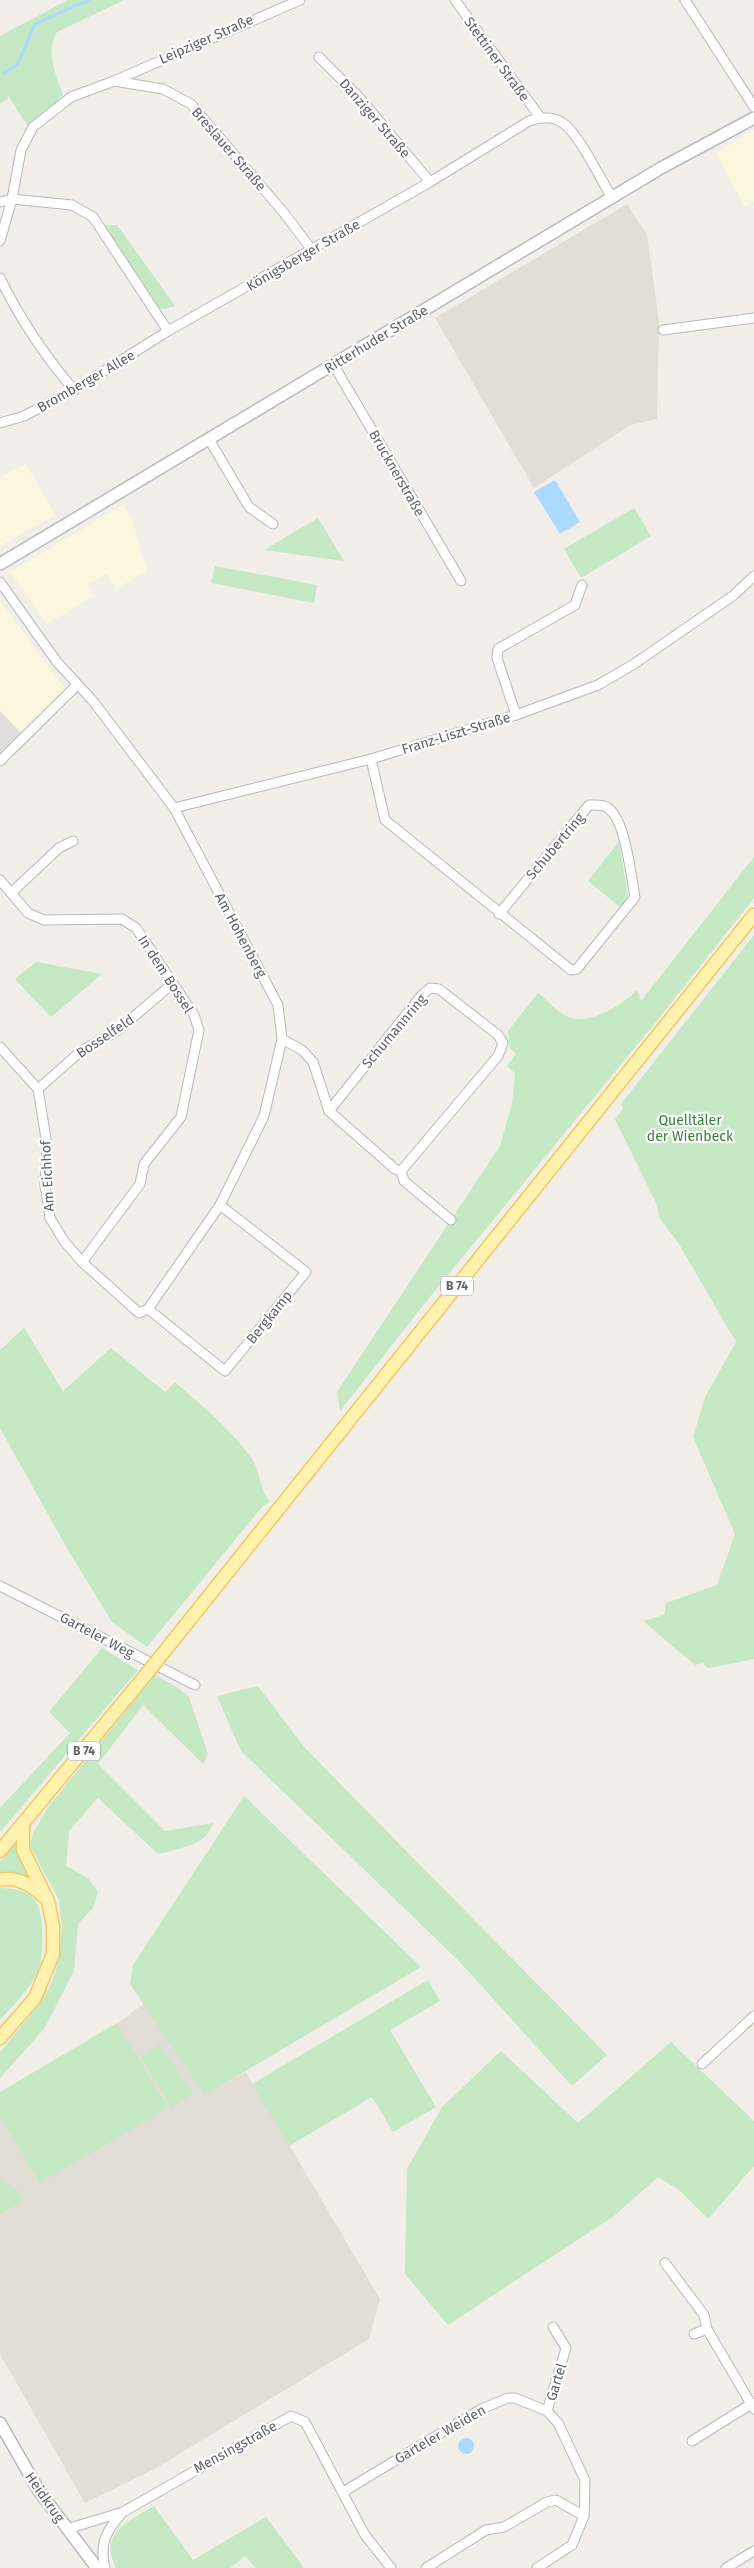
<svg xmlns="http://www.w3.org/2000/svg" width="754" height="2568" font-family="'Fira Sans',sans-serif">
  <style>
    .commercial { fill: #fef7e0 }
    .industrial { fill: #e0deda }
    .education { fill: #e1ded6 }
    .green { fill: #c5e8c5 }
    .water { fill: #aadaff }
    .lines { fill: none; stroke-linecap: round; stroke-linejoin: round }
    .stream { stroke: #aadaff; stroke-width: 3 }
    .street-casing { stroke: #b5b8bc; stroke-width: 11 }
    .secondary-casing { stroke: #b6babf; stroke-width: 14 }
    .primary-casing { stroke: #f2c960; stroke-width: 15 }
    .street { stroke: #fff; stroke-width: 9 }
    .secondary { stroke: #fff; stroke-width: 11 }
    .primary { stroke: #fff2af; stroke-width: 12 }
    .primary-bridge-casing { stroke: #f2c960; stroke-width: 15; stroke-linecap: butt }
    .primary-bridge { stroke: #fff2af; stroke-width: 12 }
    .labels { text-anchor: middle; stroke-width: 4.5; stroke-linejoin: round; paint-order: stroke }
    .shield { fill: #fff; stroke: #8f9295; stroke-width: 1 }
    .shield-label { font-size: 12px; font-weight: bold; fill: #5f6368 }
    .street-label { font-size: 14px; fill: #5f6368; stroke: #fff }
    .park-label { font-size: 14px; fill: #348238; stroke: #fff }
  </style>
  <rect width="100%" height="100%" fill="#f1efe8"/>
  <g class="commercial">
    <path d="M754,129V202L745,207L716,153Z"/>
    <path d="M26,464L55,515L0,546V477Z"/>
    <path d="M124,504L132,519L147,571L116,589L107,573L88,584L94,596L47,624L10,572Z"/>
    <path d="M0,601L66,690L21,733L0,711Z"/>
  </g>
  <path class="industrial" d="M0,711L21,733L0,754Z"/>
  <g class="education">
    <path d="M627,204L647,235L659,321L657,419L630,425L534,488L435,318Z"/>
    <path d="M145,2003L205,2094L246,2072L380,2299L369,2339L156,2468L85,2503L0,2354V2108Z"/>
  </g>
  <g class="green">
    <path d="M68,0H124L57,32C45,51 56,75 63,95L29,128L9,97L0,104V36Z"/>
    <path d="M99,225H117L175,306L163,309L155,307Z"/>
    <path d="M634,508L651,536L581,578L564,549Z"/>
    <path d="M318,518L344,561L264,550Z"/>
    <path d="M215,566L317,585L314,603L211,583Z"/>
    <path d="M619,842L628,896L620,907L588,881Z"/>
    <path d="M754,857V898L659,1018L425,1303L340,1411L337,1392L500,1146L512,1104L515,1073L507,1066L516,1054L510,1048L508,1031L538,993C547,1000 556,1011 566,1016C587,1027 623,1005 637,990L641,1001Z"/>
    <path d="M754,935V1659L708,1668L703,1663L695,1665L643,1621L664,1615L666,1603L717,1585L735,1534L693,1437L705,1397L736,1342L679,1244L659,1217L657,1205L615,1119L623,1109L621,1104Z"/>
    <path d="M36,962L102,974L51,1017L15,979Z"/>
    <path d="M24,1328L63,1391L111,1348L165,1392L175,1382C202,1406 231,1429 252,1459C261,1472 258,1487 270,1501L262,1507L147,1647L112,1622L68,1550L0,1428V1350Z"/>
    <path d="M102,1648L138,1670L0,1832V1808L70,1733L49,1712Z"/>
    <path d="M155,1675L178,1688L189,1697L208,1754L203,1764L143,1705L98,1764L165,1831L213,1823C206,1846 179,1848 158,1854L98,1798L69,1831L66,1866L88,1878L98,1892L93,1908L78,1924L74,1971L44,2029L0,2078V2052L39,2005L51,1984L59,1959L62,1927L59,1900L30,1846L33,1833L49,1806Z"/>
    <path d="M258,1686L304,1747L607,2055L572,2086L458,1960L241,1751L217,1696Z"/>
    <path d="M244,1796L421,1967L205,2095L130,1984L133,1965Z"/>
    <path d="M17,1842L36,1883L0,1876V1862Z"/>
    <path d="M0,1888C13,1889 25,1889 35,1900C45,1913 44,1957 38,1972C30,1989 12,2006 0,2020Z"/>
    <path d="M428,1980L440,2001L390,2030L436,2107L393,2132L372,2097L289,2146L252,2084Z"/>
    <path d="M117,2023L168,2108L40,2183L0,2116V2092Z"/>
    <path d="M671,2042L754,2121V2166L708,2219L679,2190L658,2177L614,2216L448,2325L405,2274L407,2169L442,2107L501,2051L578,2123Z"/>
    <path d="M160,2045L193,2094L171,2107L140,2056Z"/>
    <path d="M0,2178L15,2188L24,2200L0,2214Z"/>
    <path d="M154,2506L193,2560L266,2517L304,2568H256L245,2556L230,2568H116C98,2533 129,2521 154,2506Z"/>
  </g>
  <g class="water">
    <path d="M555,480L580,522L560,534L534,492Z"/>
    <circle cx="466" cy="2446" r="8"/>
  </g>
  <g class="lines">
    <path class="stream" d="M4,73L18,64L35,24L89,0"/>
    <defs>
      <g id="street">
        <path d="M455,0L540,117"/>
        <path d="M685,0L754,107"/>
        <path d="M319,57L360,98L430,182"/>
        <path d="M114,81L300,0"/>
        <path d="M0,202L12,199L72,205L93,217L168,331"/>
        <path d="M0,241L12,199L21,150L33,127L71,97L114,81L163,89L191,104L284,213L312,250"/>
        <path d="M0,278C20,319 44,355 74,390"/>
        <path d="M663,330L754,318"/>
        <path d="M333,364L461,581"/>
        <path d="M0,423L24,416L74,390L168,331L430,182L529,121C540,117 553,116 563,123C579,134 601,180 612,198"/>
        <path d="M210,441L249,507L273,524"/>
        <path d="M0,582L57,662L93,701L174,808L278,1005L282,1039L264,1116L220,1205L148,1309L139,1313L82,1262L64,1241L50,1218L45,1185L47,1145L38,1089L0,1047"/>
        <path d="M516,715L497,658L498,649L575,605L582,585"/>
        <path d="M371,759L385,820L571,970L577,969L635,897C631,876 626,829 613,813C607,804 598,805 589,805L499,914"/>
        <path d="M0,761L77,685"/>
        <path d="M174,808L371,759L516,715L598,685L634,664L734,595L754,576"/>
        <path d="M0,880L28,913L44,920L122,919L136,928L194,1015L199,1030L181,1117L144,1164L140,1184L82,1262"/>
        <path d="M11,893L59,848L73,841"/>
        <path d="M282,1039L302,1050L313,1062L329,1111L395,1169L401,1171"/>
        <path d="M38,1089L81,1051L117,1031L172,984"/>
        <path d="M329,1111L421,996L430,988L439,989L498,1035L503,1043L498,1056L401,1171"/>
        <path d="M401,1171L404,1181L451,1220"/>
        <path d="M148,1309L225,1371L306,1272L220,1205"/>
        <path d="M0,1586L195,1685"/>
        <path d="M702,2064L754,2016"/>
        <path d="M665,2263L704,2315L707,2329L754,2409"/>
        <path d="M694,2334L707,2329"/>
        <path d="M547,2411L566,2348L553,2327"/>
        <path d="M692,2441L751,2404"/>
        <path d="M343,2492L481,2409L508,2398H515L547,2411L558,2423L585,2480L584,2516L572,2545L537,2568"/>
        <path d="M67,2529L123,2512L291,2416L305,2422L365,2535L391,2568"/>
        <path d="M105,2568C99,2544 106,2531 122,2513"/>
        <path d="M426,2568L486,2530L504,2527L547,2502L556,2500L584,2516"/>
        <path d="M726,2568L754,2551"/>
      </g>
      <g id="secondary">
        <path d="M0,564L661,168L754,118"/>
        <path d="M0,2423L39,2491L97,2568"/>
      </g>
      <g id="primary">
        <path d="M160,1657L754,915"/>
        <path d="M0,1851L144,1677"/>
        <path d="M0,1880C17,1876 31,1885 43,1896"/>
        <path d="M0,2038L35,1998L53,1954V1926L48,1901L23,1850V1824"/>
      </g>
    </defs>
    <use href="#street" class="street-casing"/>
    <use href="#secondary" class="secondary-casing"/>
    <use href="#primary" class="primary-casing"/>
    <use href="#street" class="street"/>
    <use href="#secondary" class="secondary"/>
    <use href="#primary" class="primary"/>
    <defs>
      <path id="primary-bridge" d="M144,1677L160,1657"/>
    </defs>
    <use href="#primary-bridge" class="primary-bridge-casing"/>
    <use href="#primary-bridge" class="primary-bridge"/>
  </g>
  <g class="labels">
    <g class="shield">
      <rect x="441" y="1276.5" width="32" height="19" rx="4"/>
      <rect x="68" y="1741.5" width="32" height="19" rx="4"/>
    </g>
    <g class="shield-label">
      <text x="457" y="1290">B 74</text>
      <text x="84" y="1755">B 74</text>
    </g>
    <g class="street-label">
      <text transform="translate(206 39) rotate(-24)" y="5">Leipziger Straße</text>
      <text transform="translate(497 59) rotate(54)" y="5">Stettiner Straße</text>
      <text transform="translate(375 118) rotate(49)" y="5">Danziger Straße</text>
      <text transform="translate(229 149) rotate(49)" y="5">Breslauer Straße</text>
      <text transform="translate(303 255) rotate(-30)" y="5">Königsberger Straße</text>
      <text transform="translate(376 339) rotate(-31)" y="5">Ritterhuder Straße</text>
      <text transform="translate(86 381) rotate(-30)" y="5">Bromberger Allee</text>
      <text transform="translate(397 473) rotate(60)" y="5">Brucknerstraße</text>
      <text transform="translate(456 733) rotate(-17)" y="5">Franz-Liszt-Straße</text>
      <text transform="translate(555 846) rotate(-50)" y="5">Schubertring</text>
      <text transform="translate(241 935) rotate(62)" y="5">Am Hohenberg</text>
      <text transform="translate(166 974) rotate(57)" y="5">In dem Bossel</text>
      <text transform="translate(394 1031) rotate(-50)" y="5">Schumannring</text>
      <text transform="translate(105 1036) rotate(-34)" y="5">Bosselfeld</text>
      <text transform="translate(47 1176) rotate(-93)" y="5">Am Eichhof</text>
      <text transform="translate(269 1317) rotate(-51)" y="5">Bergkamp</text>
      <text transform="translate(97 1635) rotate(28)" y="5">Garteler Weg</text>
      <text transform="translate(556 2382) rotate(-73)" y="5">Gartel</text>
      <text transform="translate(440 2434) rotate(-30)" y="5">Garteler Weiden</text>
      <text transform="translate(235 2447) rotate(-29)" y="5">Mensingstraße</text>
      <text transform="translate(45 2497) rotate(55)" y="5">Heidkrug</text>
    </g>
    <g class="park-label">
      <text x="690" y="1125">Quelltäler<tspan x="690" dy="16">der Wienbeck</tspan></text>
    </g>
  </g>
</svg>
